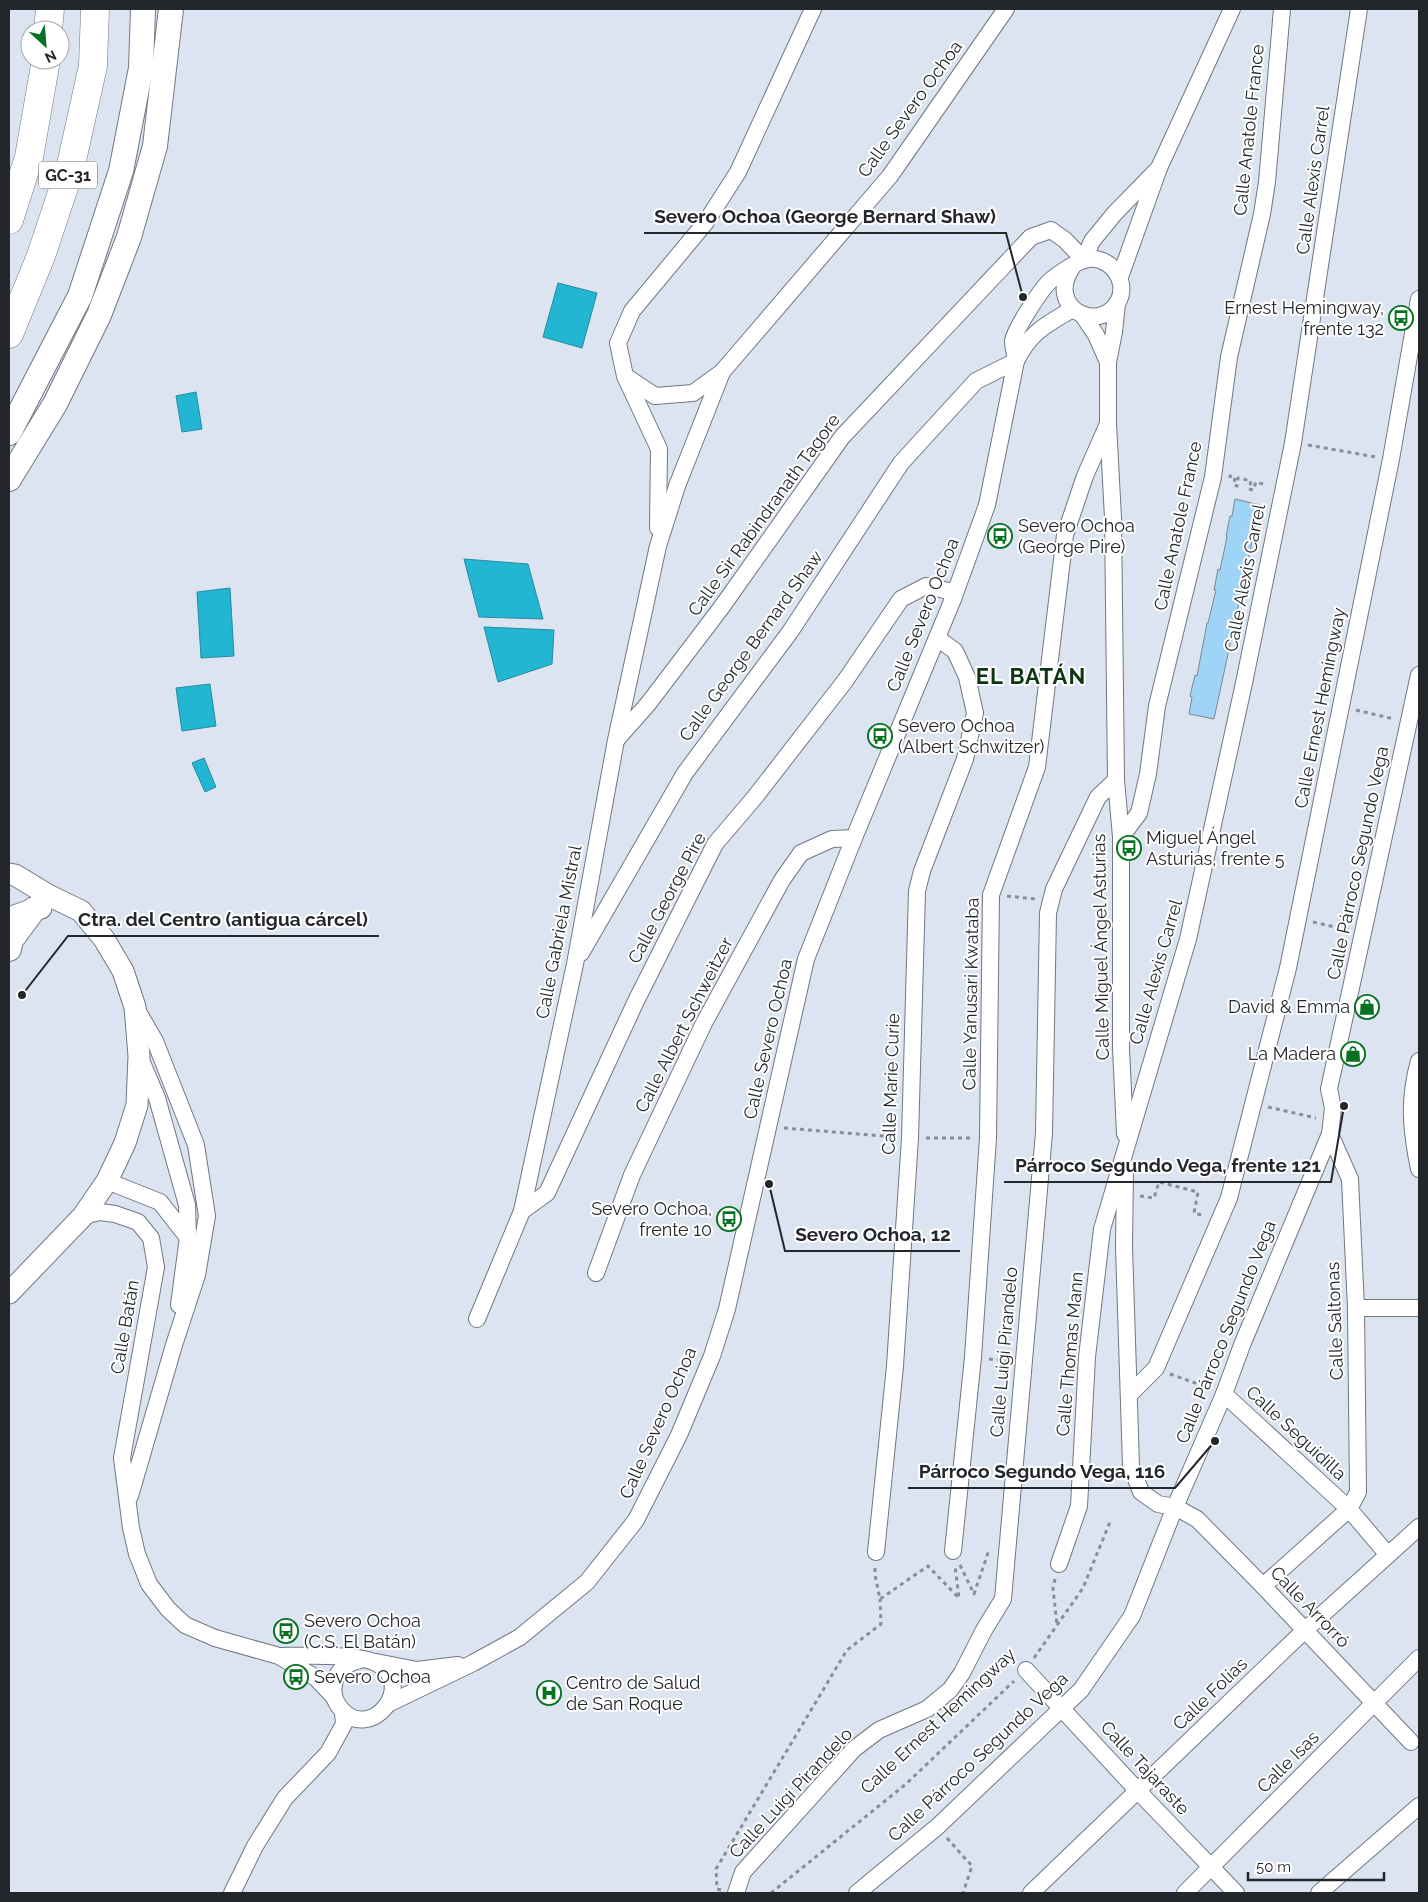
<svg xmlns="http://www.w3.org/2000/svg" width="1428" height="1902" font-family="Raleway,sans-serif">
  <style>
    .water { fill: #23b6d2; stroke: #238ba0 }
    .building { fill: #9fd4f6; stroke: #7b8891 }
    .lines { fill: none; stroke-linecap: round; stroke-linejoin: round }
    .minor-casing { stroke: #707783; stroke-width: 18 }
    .tertiary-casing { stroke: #707783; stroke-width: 23 }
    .secondary-casing { stroke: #707783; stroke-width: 26 }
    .motorway-casing { stroke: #707783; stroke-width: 29 }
    .path { stroke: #888e98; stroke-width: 3; stroke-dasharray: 4 4; stroke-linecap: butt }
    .minor { stroke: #fff; stroke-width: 16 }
    .tertiary { stroke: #fff; stroke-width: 21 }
    .secondary { stroke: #fff; stroke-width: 24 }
    .motorway { stroke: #fff; stroke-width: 28 }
    .labels { text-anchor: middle; stroke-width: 4; stroke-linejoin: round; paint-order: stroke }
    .shield { fill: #fff; stroke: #65676b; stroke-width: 1 }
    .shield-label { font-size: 16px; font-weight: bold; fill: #23262b }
    .street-label { font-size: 18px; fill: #23262b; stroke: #fff }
    .poi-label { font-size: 18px; fill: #23262b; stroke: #fff; text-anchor: start }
    .district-label { font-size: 22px; font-weight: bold; letter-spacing: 1px; fill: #0a3712; stroke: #fff }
    .leader { fill: none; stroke: #23262b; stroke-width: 2 }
    .callout-dot { fill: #23262b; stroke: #fff; stroke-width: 2 }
    .callout-label { font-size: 19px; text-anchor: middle; font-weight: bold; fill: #23262b; stroke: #fff; stroke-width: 4; stroke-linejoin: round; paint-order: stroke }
  </style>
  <rect width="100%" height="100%" fill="#dce4f2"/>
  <g class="water">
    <path d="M558,283L597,293L582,348L543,337Z"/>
    <path d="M196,392L202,429L182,432L176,396Z"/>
    <path d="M464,559L528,564L543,619L479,617Z"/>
    <path d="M230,588L234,656L201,658L197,592Z"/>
    <path d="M484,627L554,630L552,664L498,682Z"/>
    <path d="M210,684L216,726L182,731L176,688Z"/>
    <path d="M204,758L216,787L205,792L192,763Z"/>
  </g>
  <path class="building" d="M1235,499L1260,505L1214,719L1189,714L1192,697L1190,696L1195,675L1197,676L1207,623H1208L1216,590H1214L1218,569L1220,570L1227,537L1226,536L1230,516H1232Z"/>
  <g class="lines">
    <defs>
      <g id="minor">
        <path d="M813,9L738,172L706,222L632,311L618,343L625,376L655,396L693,393L722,372L890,176L1006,9"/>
        <path d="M1120,277L1159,168L1232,9"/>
        <path d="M1117,303L1114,332L1108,362V424L1113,518L1116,780L1121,837V1048L1125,1134"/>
        <path d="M1082,314L1096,335L1108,362"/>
        <path d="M1016,360C1015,354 1013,346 1013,341C1015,329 1040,291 1049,282C1055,276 1076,262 1084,260C1108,253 1130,280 1118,302C1098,335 1044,307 1073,266"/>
        <path d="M625,376L659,449L658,528"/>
        <path d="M617,739L648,704L721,608L842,437L1031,237L1051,230L1065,240L1084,260L1092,241L1115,213L1159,168"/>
        <path d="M1121,837L1139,813L1148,774L1157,706L1213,477L1229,357L1262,214L1267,182L1282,9"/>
        <path d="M581,953L685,773L790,632L901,463L976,381L1016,361"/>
        <path d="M140,1058L157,1098L187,1205L188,1237L179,1305"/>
        <path d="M1419,1061C1408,1100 1411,1130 1419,1169"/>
        <path d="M1125,1169L1124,1247L1131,1466L1141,1492L1158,1504L1175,1507L1197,1519L1263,1586L1411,1742"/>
        <path d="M107,1181L160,1202L189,1239"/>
        <path d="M522,1211L547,1193L636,1001L715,844L755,797L845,681L901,599L926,586L949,591L953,599"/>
        <path d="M83,1216L100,1212L115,1214L138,1222L151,1238L156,1267L122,1458L131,1528L137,1554L149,1584L168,1609L185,1625L215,1638L279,1656L316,1678L334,1697"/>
        <path d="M596,1273L632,1175L704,1023L782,880L801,853L832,839L854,838"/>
        <path d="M1356,1308H1419"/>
        <path d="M477,1319L522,1211L575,964L616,740L658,546L677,486L722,372"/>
        <path d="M1130,1394L1156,1368L1229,1198L1288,968L1391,459L1419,299"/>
        <path d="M1224,1394L1349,1509L1388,1555"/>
        <path d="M130,1496L174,1345L197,1275L207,1216L196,1145L155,1041L137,1010"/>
        <path d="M953,1551L973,1357L988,1138L991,895L1037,767L1065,535L1085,476L1107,426"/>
        <path d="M876,1552L895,1366L910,1138L917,891L922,871L965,759L975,713L967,677L955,651L937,638"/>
        <path d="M1059,1564L1079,1506L1087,1357L1102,1229L1188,939L1244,683L1293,443L1359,9"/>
        <path d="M1263,1586L1349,1509L1358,1492L1356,1308L1350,1179L1330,1134"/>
        <path d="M279,1656C302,1656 359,1653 378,1664C417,1686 370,1743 341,1709C335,1702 332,1693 334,1684C337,1670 347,1663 360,1660"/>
        <path d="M376,1662L417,1670L458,1665"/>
        <path d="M1026,1670L1137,1790L1236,1893"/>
        <path d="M390,1703L473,1663L520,1637L587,1582L636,1520L679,1435L712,1356L727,1309L806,959L854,838L953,599L987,505L1016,361C1030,332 1047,324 1073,309"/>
        <path d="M232,1893L255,1846L285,1798L328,1753L344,1724L343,1712"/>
        <path d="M736,1893L743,1872L854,1749L879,1730L927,1709L950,1690L962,1673L984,1630L1003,1599L1044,1133L1048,913L1054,889L1098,797L1116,780"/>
        <path d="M857,1893L937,1827L1081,1690L1132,1616L1175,1507L1224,1394L1242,1345L1330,1134L1333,1108L1329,1089L1419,675"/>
        <path d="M1031,1893L1305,1630L1419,1527"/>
        <path d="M1185,1893L1419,1658"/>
        <path d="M1319,1893L1419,1806"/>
      </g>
      <g id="tertiary">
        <path d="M9,874L15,875L48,895L81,911L104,939L123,971L135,1007L139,1056L137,1105L125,1143L107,1181L83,1216L9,1293"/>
        <path d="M9,918L34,909L41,908"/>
      </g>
      <g id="secondary">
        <path d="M9,433L80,296L121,171L141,68L143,9"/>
        <path d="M9,479L55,404L99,315L129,237L155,146L171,9"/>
        <path d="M9,949L11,940L34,909"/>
      </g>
      <g id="motorway">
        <path d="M48,30L50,9"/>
        <path d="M9,220L29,157L46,60"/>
        <path d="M9,334L41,256L70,169L93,66L95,9"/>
      </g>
    </defs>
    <use href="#minor" class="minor-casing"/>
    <use href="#tertiary" class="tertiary-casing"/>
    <use href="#secondary" class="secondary-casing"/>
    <use href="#motorway" class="motorway-casing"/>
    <g class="path">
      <path d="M1308,445L1376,457"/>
      <path d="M1230,478V476L1235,477L1234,485L1237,486L1238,478L1251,481L1249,489L1253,490L1256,482L1267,485"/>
      <path d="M1356,710L1394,719"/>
      <path d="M1007,896L1035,899"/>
      <path d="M1313,922L1348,930"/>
      <path d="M1268,1107L1316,1118"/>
      <path d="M784,1128L895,1137"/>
      <path d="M926,1138H972"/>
      <path d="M1140,1196L1154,1198L1159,1182L1198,1192L1194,1213L1205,1216"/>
      <path d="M989,1359L1007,1361"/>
      <path d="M1170,1374L1209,1388"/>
      <path d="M960,1565L974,1594L989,1550"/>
      <path d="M875,1568V1575L880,1599L928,1566L959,1598L955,1566"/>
      <path d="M1055,1579L1053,1588L1057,1625"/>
      <path d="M1034,1658L1083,1588L1110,1522"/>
      <path d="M947,1838L972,1866L963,1893"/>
      <path d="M721,1890L717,1889L716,1869L847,1650L881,1624L880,1599"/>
      <path d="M771,1893L906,1784L1014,1681"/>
    </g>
    <use href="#minor" class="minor"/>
    <use href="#tertiary" class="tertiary"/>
    <use href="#secondary" class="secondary"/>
    <use href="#motorway" class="motorway"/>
  </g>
  <defs>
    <symbol id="bus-ring" viewBox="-11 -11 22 22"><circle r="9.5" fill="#fff" stroke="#077122" stroke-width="1.5"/><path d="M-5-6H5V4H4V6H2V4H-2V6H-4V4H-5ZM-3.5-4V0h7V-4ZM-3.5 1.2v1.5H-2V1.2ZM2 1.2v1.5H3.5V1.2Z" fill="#077122"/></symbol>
    <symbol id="shop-ring" viewBox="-11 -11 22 22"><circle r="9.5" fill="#fff" stroke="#077122" stroke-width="1.5"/><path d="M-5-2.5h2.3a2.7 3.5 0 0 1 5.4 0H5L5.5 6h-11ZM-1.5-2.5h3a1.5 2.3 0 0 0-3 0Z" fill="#077122"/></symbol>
    <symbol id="hospital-ring" viewBox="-11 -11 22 22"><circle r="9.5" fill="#fff" stroke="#077122" stroke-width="1.5"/><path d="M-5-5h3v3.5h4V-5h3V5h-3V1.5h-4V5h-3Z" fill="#077122"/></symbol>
  </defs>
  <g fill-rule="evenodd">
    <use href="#bus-ring" x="1387" y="304" width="28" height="28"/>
    <use href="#bus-ring" x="986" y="522" width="28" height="28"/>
    <use href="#bus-ring" x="866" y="722" width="28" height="28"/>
    <use href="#bus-ring" x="1115" y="834" width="28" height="28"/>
    <use href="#shop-ring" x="1353" y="993" width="28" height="28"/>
    <use href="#shop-ring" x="1339" y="1040" width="28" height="28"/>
    <use href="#bus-ring" x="715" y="1205" width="28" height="28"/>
    <use href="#bus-ring" x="272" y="1617" width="28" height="28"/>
    <use href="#bus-ring" x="282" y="1663" width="28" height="28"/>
    <use href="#hospital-ring" x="535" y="1679" width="28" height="28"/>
  </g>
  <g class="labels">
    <rect class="shield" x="39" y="161.5" width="58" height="27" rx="4"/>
    <g class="shield-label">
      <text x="68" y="181">GC-31</text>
    </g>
    <g class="street-label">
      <text transform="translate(910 109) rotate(-54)" y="6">Calle Severo Ochoa</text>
      <text transform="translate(1249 130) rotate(-84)" y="6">Calle Anatole France</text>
      <text transform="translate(1313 180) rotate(-82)" y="6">Calle Alexis Carrel</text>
      <text transform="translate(764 515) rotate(-54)" y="6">Calle Sir Rabindranath Tagore</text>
      <text transform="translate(1178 526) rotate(-78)" y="6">Calle Anatole France</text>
      <text transform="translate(1245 578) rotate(-79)" y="6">Calle Alexis Carrel</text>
      <text transform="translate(923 615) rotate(-68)" y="6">Calle Severo Ochoa</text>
      <text transform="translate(751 646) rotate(-54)" y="6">Calle George Bernard Shaw</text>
      <text transform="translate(1320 708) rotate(-79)" y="6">Calle Ernest Hemingway</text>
      <text transform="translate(1358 863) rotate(-78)" y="6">Calle Párroco Segundo Vega</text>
      <text transform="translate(667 898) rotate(-62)" y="6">Calle George Pire</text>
      <text transform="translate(559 932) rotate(-79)" y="6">Calle Gabriela Mistral</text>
      <text transform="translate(1101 947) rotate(-91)" y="6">Calle Miguel Ángel Asturias</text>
      <text transform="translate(1156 972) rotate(-74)" y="6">Calle Alexis Carrel</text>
      <text transform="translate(971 994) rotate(-89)" y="6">Calle Yanusari Kwataba</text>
      <text transform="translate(684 1025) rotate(-63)" y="6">Calle Albert Schweitzer</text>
      <text transform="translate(768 1039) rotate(-77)" y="6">Calle Severo Ochoa</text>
      <text transform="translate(891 1084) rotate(-88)" y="6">Calle Marie Curie</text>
      <text transform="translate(1335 1321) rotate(-92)" y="6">Calle Saltonas</text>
      <text transform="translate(125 1327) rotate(-80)" y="6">Calle Batán</text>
      <text transform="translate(1226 1332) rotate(-68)" y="6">Calle Párroco Segundo Vega</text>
      <text transform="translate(1004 1352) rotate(-85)" y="6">Calle Luigi Pirandelo</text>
      <text transform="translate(1070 1354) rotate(-85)" y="6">Calle Thomas Mann</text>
      <text transform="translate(658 1423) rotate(-66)" y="6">Calle Severo Ochoa</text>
      <text transform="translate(1296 1433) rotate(43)" y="6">Calle Seguidilla</text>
      <text transform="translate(1310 1607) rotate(46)" y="6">Calle Arrorró</text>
      <text transform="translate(1210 1694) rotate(-44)" y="6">Calle Folías</text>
      <text transform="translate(938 1721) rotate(-43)" y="6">Calle Ernest Hemingway</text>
      <text transform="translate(978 1757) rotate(-43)" y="6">Calle Párroco Segundo Vega</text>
      <text transform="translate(1288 1762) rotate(-45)" y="6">Calle Isas</text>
      <text transform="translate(1145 1768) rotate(47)" y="6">Calle Tajaraste</text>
      <text transform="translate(791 1793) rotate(-47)" y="6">Calle Luigi Pirandelo</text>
    </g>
    <g class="poi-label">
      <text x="1384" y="314" text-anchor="end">Ernest Hemingway,<tspan x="1384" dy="21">frente 132</tspan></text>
      <text x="1018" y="532">Severo Ochoa<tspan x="1018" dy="21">(George Pire)</tspan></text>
      <text x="898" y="732">Severo Ochoa<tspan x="898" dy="21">(Albert Schwitzer)</tspan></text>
      <text x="1146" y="844">Miguel Ángel<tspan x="1146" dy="21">Asturias, frente 5</tspan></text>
      <text x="1350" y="1013" text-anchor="end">David &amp; Emma</text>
      <text x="1336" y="1060" text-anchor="end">La Madera</text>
      <text x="712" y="1215" text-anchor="end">Severo Ochoa,<tspan x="712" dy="21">frente 10</tspan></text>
      <text x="304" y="1627">Severo Ochoa<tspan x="304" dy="21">(C.S. El Batán)</tspan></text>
      <text x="314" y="1683">Severo Ochoa</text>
      <text x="566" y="1689">Centro de Salud<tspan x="566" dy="21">de San Roque</tspan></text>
    </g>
    <g class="district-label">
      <text x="1031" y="684">EL BATÁN</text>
    </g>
  </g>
  <path class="leader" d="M1023 297L1006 233H644M22 995L68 936H379M1344 1106L1331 1182H1004M769 1184L785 1251H960M1215 1441L1175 1488H908"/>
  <g class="callout-dot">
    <circle cx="1023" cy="297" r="5"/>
    <circle cx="22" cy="995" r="5"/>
    <circle cx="1344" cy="1106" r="5"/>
    <circle cx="769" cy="1184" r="5"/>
    <circle cx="1215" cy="1441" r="5"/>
  </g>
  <g class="callout-label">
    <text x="825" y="223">Severo Ochoa (George Bernard Shaw)</text>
    <text x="223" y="926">Ctra. del Centro (antigua cárcel)</text>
    <text x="1168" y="1172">Párroco Segundo Vega, frente 121</text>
    <text x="873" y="1241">Severo Ochoa, 12</text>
    <text x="1042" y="1478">Párroco Segundo Vega, 116</text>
  </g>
  <rect width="1428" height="1902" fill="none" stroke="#23262b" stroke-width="20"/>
  <g transform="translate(45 45) rotate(154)"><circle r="24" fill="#ffffff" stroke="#a7a8aa"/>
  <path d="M0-4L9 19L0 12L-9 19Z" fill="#077122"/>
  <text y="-8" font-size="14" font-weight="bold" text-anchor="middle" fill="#23262b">N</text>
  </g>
  <path d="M1248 1872v8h136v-8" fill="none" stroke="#23262b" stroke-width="2.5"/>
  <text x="1256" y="1872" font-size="15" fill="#23262b" stroke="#ffffff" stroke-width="4" paint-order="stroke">50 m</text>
</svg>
